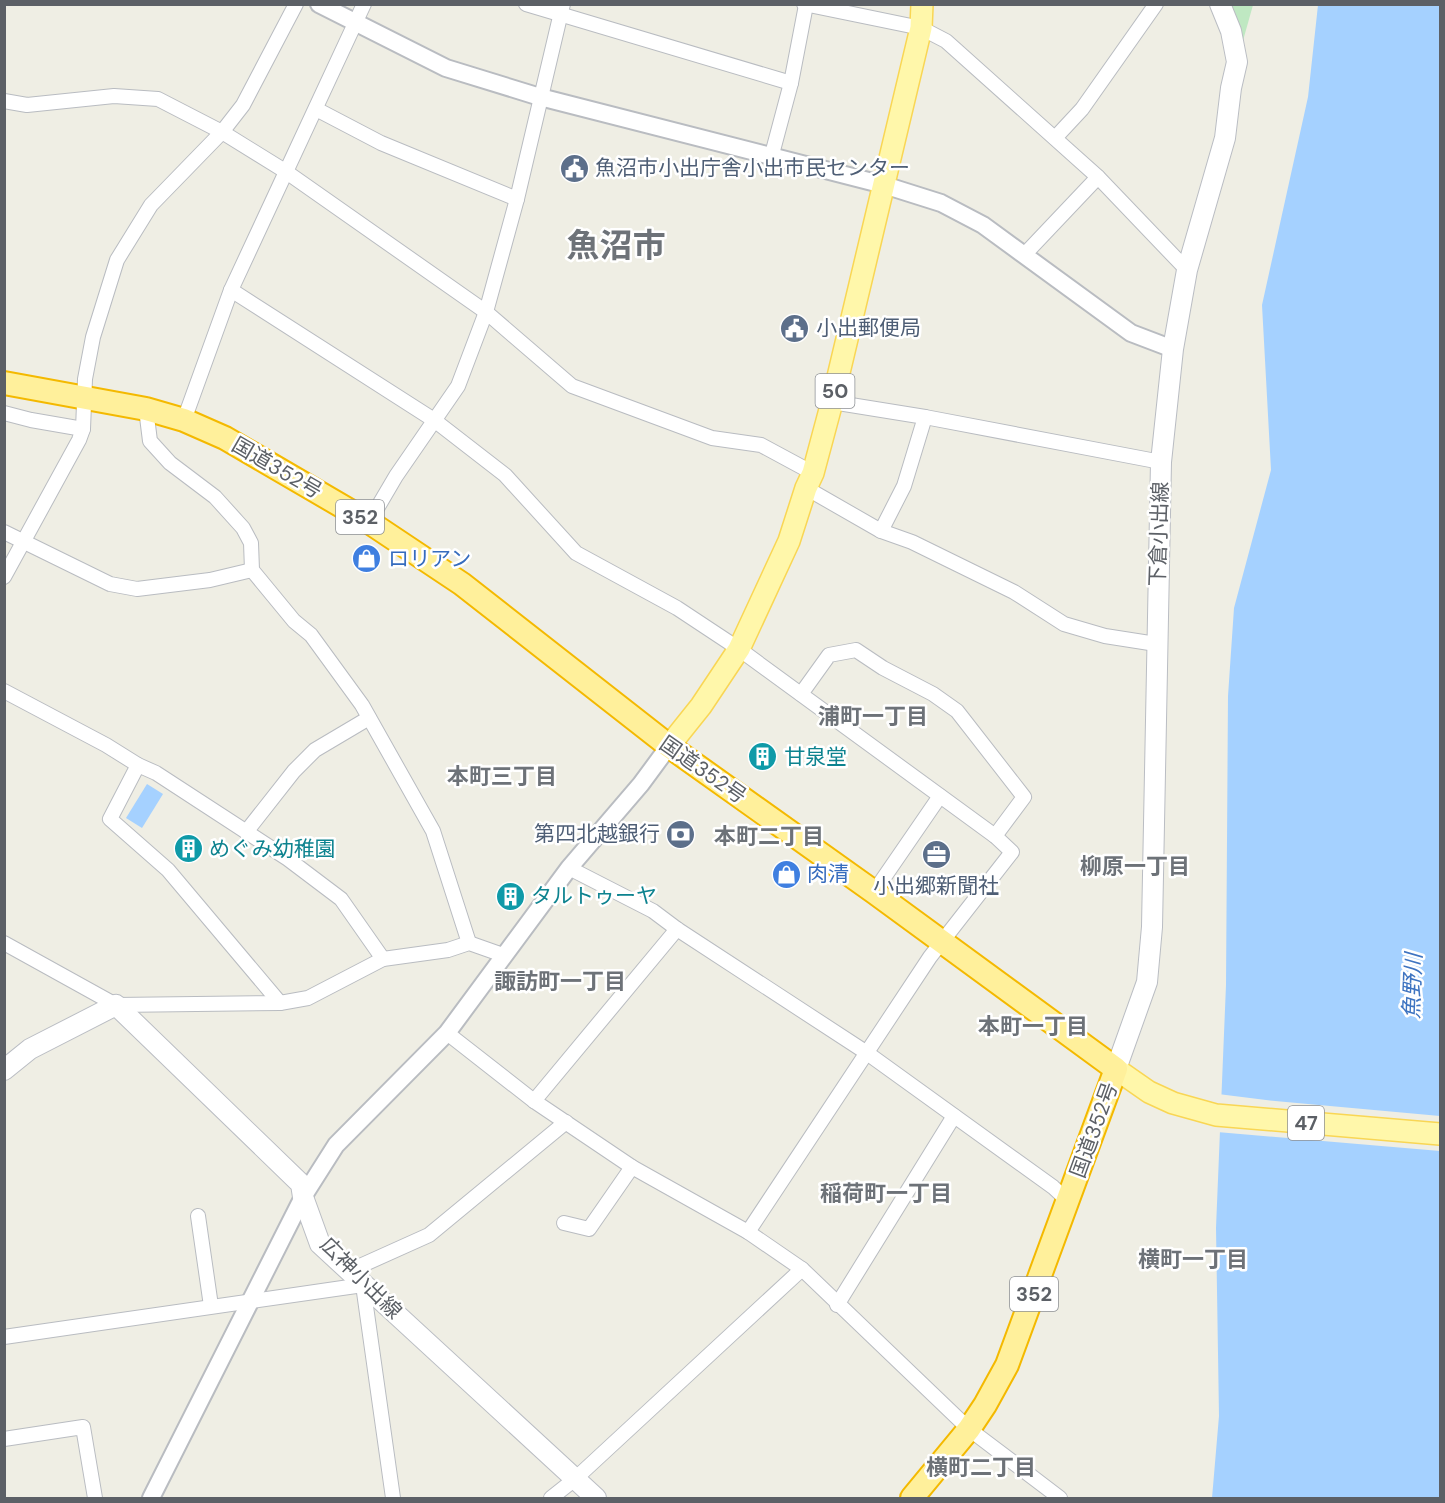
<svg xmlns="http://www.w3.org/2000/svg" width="1445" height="1503" font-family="'DM Sans','Noto Sans JP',sans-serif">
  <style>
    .green { fill: #bfe8c2 }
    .water { fill: #a5d1ff }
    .pier { fill: #efeee4 }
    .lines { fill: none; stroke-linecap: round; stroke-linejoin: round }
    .minor-casing { stroke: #b9bcc1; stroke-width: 16 }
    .tertiary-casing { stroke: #b9bcc1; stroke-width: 20 }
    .secondary-casing { stroke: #babdc3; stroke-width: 22 }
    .primary-casing { stroke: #f9d654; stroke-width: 24 }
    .trunk-casing { stroke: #f4b900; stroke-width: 26 }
    .minor { stroke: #fff; stroke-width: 14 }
    .tertiary { stroke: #fff; stroke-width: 16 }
    .secondary { stroke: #fff; stroke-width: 20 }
    .primary { stroke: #fff7aa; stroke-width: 21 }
    .trunk { stroke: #fff09b; stroke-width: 22 }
    .labels { text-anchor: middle; stroke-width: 5; stroke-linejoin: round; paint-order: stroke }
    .shield { fill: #fff; stroke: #8d9094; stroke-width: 1.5 }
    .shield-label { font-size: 20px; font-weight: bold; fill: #5c6066 }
    .service-label { font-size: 21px; fill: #4e5e75; stroke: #fff; text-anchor: start }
    .street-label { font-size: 21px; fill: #5c6066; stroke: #fff }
    .shop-label { font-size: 21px; fill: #366cbe; stroke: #fff; text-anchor: start }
    .culture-label { font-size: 21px; fill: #0d838f; stroke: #fff; text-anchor: start }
    .neighbourhood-label { font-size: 22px; font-weight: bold; fill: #6d7278; stroke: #fff }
    .water-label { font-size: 22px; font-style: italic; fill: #3e74c1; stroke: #fff }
    .town-label { font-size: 33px; font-weight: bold; fill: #6d7278; stroke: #fff }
  </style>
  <rect width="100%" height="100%" fill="#efeee4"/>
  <path class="green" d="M1220,5H1253L1237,62Z"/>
  <g class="water">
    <path d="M1318,5H1440V1498H1212L1219,1416L1216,1228L1226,985L1228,696L1234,608L1271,470L1262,305L1308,97Z"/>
    <path d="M147,784L163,794L142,828L126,818Z"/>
  </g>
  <path class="pier" d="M1218,1094L1275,1101L1440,1116V1151L1217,1132Z"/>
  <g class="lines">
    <defs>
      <g id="minor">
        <path d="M526,4L791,83"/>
        <path d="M804,4L921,28L946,41L1098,177L1187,270"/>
        <path d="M4,101L27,105L114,96L158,99L222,132L285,171L486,312L572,386L712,438L761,445L813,473"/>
        <path d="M316,109L381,143L517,199"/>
        <path d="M1055,138L1082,109L1156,4"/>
        <path d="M771,158L791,83L806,5"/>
        <path d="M1025,254L1098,177"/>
        <path d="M231,290L434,420L505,475L576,553L677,608L739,649L995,836L1012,852L930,957L748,1232"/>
        <path d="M832,402L925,417L1161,462"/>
        <path d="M146,409L150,441L170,463L215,497L243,528L251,543L252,570L294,621L311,635L362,705L433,831L469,943"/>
        <path d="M4,413L31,420L83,429"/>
        <path d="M184,420L231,290L364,4"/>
        <path d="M806,488L881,531L912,542L1014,592L1064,624L1105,636L1156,644"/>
        <path d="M369,522L396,476L458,386L486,312L517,199L563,4"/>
        <path d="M881,531L904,486L925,417"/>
        <path d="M4,532L110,584L137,589L210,580L252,570"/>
        <path d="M4,577L79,440L83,429L85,379L93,337L117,260L151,205L222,132L243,105L296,4"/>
        <path d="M4,691L106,745L138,765L156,773L288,859L341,899L383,959"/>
        <path d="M801,694L829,655L856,650L883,668L933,694L957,711L1024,797L995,836"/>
        <path d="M138,765L110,819L168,870L280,1003"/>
        <path d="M246,832L294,771L315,750L369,718"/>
        <path d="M569,868L653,911L677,929L867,1053L1053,1187L1069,1202"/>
        <path d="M874,892L940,796"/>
        <path d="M4,943L116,1005L280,1003L308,998L383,959L448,950L469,943L503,955"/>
        <path d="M447,1033L534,1101L632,1167L748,1232L802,1269L969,1429L1060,1498"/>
        <path d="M534,1101L677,929"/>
        <path d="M198,1216L211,1306"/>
        <path d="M564,1223L589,1229L632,1167"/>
        <path d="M349,1271L429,1235L566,1122"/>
        <path d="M837,1305L954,1116"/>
        <path d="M4,1337L363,1285L393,1498"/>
        <path d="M4,1439L83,1427L95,1498"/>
        <path d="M551,1498L575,1479L802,1269"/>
      </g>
      <g id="tertiary">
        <path d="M319,4L446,68L540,97L884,185L941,203L983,225L1131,333L1173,349"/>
        <path d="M151,1498L303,1197L336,1145L447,1033L569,868L641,784L669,746"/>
      </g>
      <g id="secondary">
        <path d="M1116,1069L1147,982L1152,927L1161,462L1173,349L1187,270L1225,138L1231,88L1237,62L1231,31L1220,4"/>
        <path d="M4,1070L30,1049L116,1005L301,1184L303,1197L320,1244L596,1498"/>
      </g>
      <g id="primary">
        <path d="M669,746L701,706L739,649L789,541L806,488L813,473L832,402L921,28L922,4"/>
        <path d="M1116,1069L1149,1092L1173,1103L1216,1115L1440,1134"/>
      </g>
      <path id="trunk" d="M4,383L146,409L184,420L225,438L369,522L462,584L669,746L874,892L1116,1069L1007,1365L985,1405L969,1429L912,1498"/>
    </defs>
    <use href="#minor" class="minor-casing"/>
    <use href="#tertiary" class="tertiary-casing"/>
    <use href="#secondary" class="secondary-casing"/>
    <use href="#primary" class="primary-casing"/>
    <use href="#trunk" class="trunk-casing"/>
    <use href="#minor" class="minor"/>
    <use href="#tertiary" class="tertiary"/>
    <use href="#secondary" class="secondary"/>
    <use href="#primary" class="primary"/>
    <use href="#trunk" class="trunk"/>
  </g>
  <defs>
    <symbol id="civic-disc" viewBox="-11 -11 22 22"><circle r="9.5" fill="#5c6f8a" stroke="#fff"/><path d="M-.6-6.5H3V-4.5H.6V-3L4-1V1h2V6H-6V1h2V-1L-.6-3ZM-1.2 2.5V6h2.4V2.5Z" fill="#fff"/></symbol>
    <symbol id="shop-disc" viewBox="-11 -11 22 22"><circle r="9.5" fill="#3f7fe0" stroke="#fff"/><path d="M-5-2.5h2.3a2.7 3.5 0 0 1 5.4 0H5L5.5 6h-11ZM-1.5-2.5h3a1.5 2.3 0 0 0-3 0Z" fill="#fff"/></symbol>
    <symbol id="building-disc" viewBox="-11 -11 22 22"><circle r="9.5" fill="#0f9aa8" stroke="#fff"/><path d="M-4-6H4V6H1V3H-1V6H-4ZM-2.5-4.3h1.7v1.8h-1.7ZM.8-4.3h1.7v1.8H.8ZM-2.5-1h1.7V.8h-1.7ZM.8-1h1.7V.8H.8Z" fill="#fff"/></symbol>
    <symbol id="bank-disc" viewBox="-11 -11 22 22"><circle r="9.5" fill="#5c6f8a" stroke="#fff"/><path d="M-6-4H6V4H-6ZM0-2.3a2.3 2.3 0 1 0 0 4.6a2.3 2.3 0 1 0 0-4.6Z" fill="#fff"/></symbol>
    <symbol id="office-disc" viewBox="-11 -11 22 22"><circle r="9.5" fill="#5c6f8a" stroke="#fff"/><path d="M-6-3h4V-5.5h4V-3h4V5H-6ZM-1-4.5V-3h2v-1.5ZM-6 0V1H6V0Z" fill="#fff"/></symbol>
  </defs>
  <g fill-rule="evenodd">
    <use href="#civic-disc" x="558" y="152" width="33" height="33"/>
    <use href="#civic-disc" x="778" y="312" width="33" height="33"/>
    <use href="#shop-disc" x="350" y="542" width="33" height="33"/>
    <use href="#building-disc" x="746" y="740" width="33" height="33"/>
    <use href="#bank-disc" x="664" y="818" width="33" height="33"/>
    <use href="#building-disc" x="172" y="832" width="33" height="33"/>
    <use href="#office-disc" x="920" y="838" width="33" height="33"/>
    <use href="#shop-disc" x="770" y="858" width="33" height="33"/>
    <use href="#building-disc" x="494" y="880" width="33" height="33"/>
  </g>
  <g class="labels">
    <g class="shield">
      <rect x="815.5" y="374" width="39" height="34" rx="4.5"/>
      <rect x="336" y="500" width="48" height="34" rx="4.5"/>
      <rect x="1288" y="1106" width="36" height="34" rx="4.5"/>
      <rect x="1010" y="1277" width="48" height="34" rx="4.5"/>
    </g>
    <g class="shield-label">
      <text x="835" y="398">50</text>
      <text x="360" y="524">352</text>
      <text x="1306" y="1130">47</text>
      <text x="1034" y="1301">352</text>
    </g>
    <g class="service-label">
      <text x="595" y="175">魚沼市小出庁舎小出市民センター</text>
      <text x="816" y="335">小出郵便局</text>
      <text x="660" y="841" text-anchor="end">第四北越銀行</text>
      <text x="936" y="893" text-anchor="middle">小出郷新聞社</text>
    </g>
    <g class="street-label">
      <text transform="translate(277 468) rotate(30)" y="7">国道352号</text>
      <text transform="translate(1159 534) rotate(-88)" y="7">下倉小出線</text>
      <text transform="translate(703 770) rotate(35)" y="7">国道352号</text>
      <text transform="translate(1094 1130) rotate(-70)" y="7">国道352号</text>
      <text transform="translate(361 1278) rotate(45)" y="7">広神小出線</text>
    </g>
    <g class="shop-label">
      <text x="388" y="566">ロリアン</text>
      <text x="807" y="881">肉清</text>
    </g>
    <g class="culture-label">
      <text x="784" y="764">甘泉堂</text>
      <text x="209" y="856">めぐみ幼稚園</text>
      <text x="531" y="903">タルトゥーヤ</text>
    </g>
    <g class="neighbourhood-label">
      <text x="873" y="724">浦町一丁目</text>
      <text x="502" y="784">本町三丁目</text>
      <text x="769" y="844">本町二丁目</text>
      <text x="1135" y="874">柳原一丁目</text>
      <text x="560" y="989">諏訪町一丁目</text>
      <text x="1033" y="1034">本町一丁目</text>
      <text x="886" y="1201">稲荷町一丁目</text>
      <text x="1193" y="1267">横町一丁目</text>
      <text x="981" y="1475">横町二丁目</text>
    </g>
    <g class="water-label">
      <text transform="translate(1412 986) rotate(-88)" y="8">魚野川</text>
    </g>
    <g class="town-label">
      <text x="616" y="257">魚沼市</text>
    </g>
  </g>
  <rect width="1445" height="1503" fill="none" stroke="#5c6066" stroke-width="12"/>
</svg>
